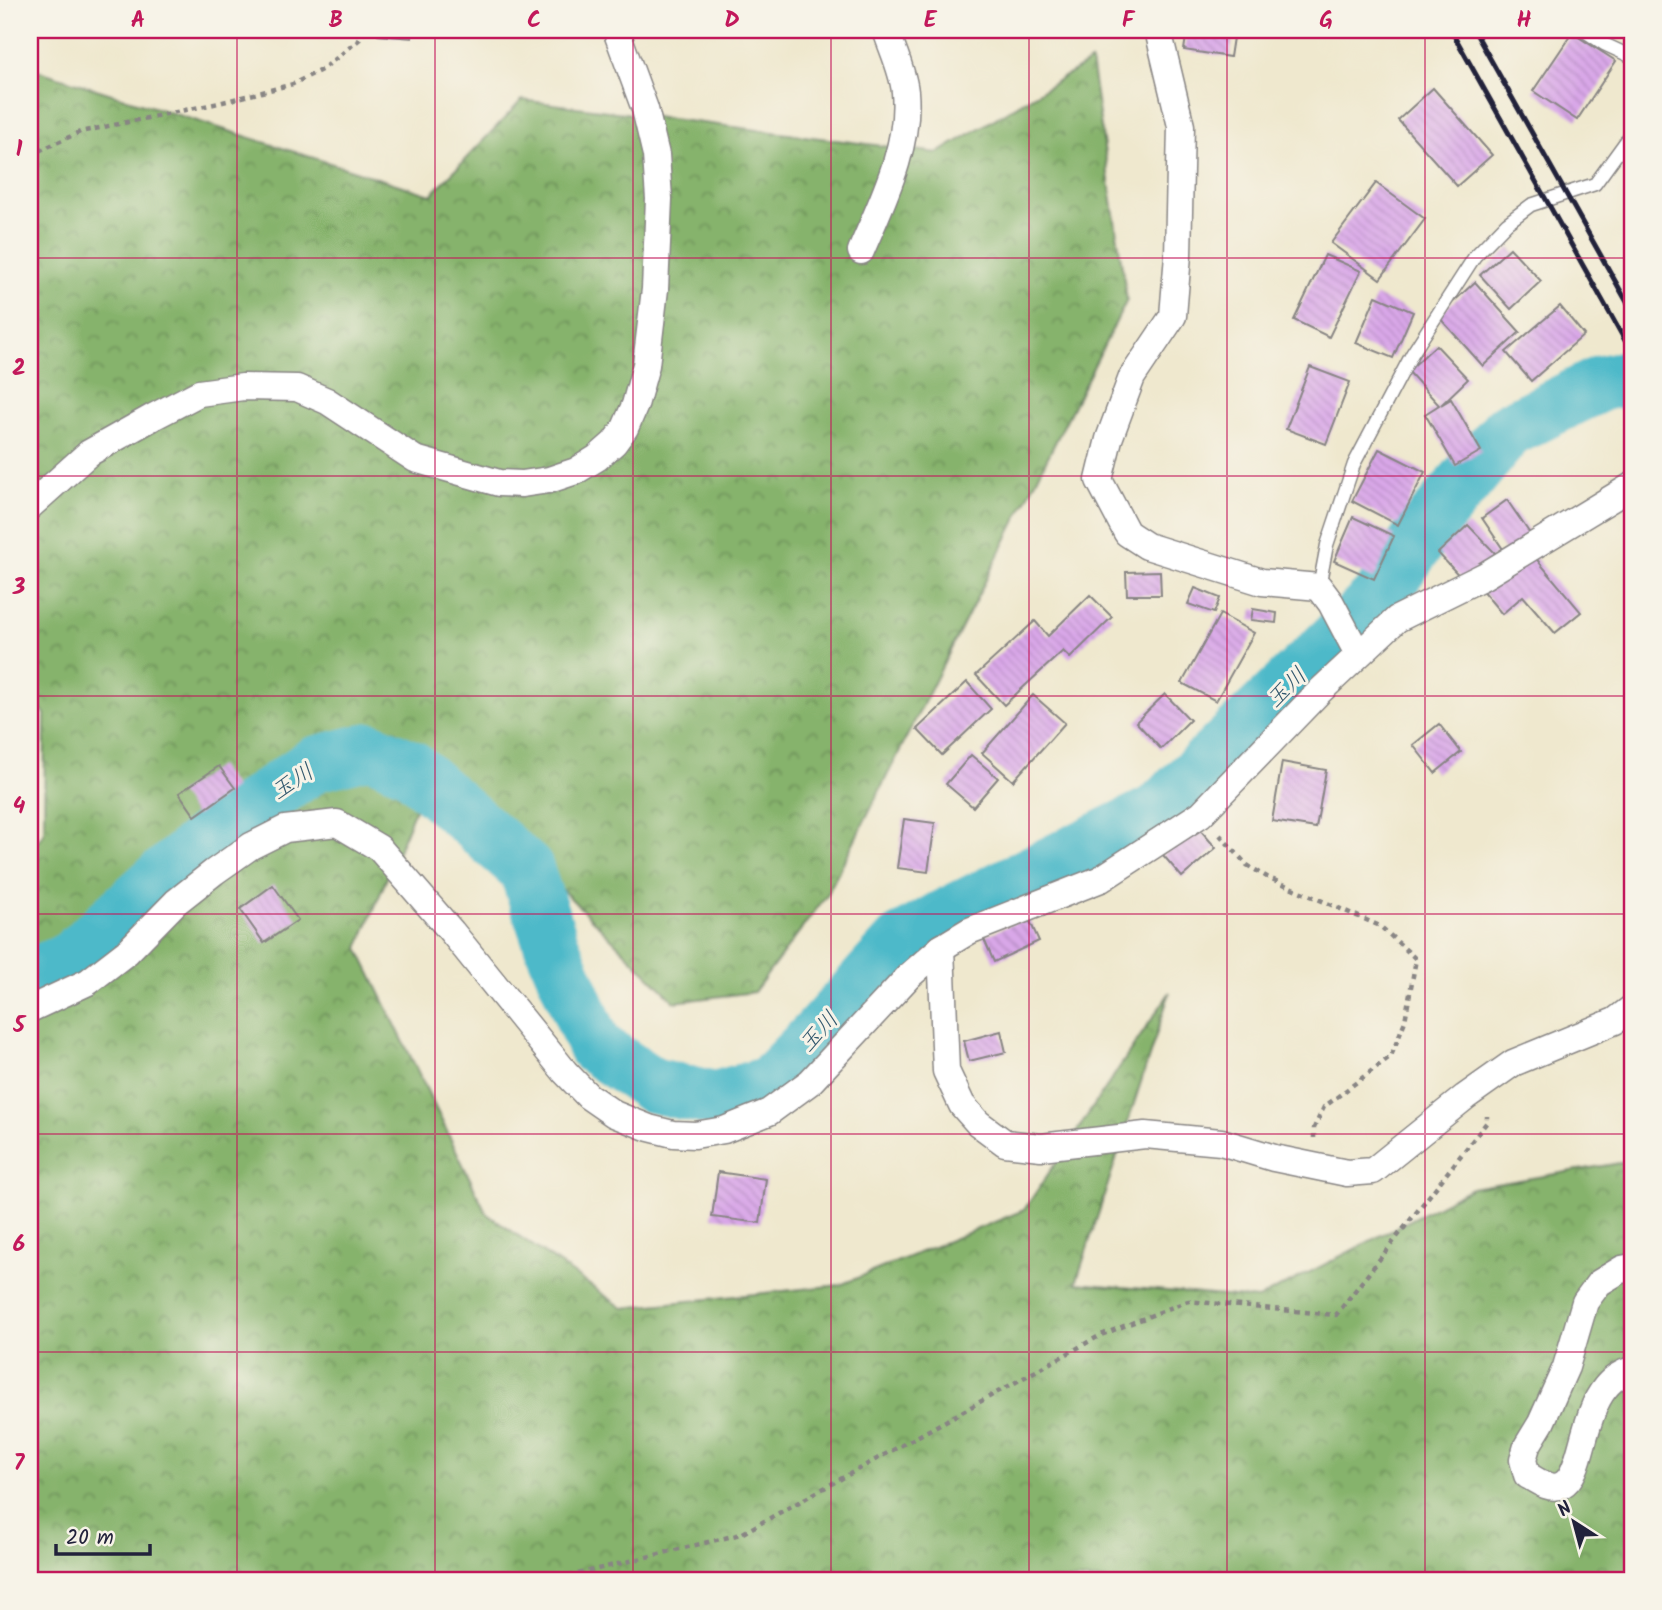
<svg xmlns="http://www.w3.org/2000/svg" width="1662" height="1610" font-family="Kalam,'Klee One',sans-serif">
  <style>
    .forest { fill: url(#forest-crowns); stroke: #546a54; stroke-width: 2 }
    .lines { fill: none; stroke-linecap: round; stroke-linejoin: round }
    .river { stroke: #4db9c9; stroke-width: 56 }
    .building { fill: url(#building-back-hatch) }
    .lane-casing { stroke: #888584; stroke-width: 15 }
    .street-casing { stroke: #888584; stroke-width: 29 }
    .path { stroke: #888584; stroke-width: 4.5; stroke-dasharray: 5 5; stroke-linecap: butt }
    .lane { stroke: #fff; stroke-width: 12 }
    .street { stroke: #fff; stroke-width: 26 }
    .rail { stroke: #22223b; stroke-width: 5 }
    .grid { fill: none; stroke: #c2185b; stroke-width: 2; stroke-opacity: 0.55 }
    .labels { text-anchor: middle; stroke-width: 6; stroke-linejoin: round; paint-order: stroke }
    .water-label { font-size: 23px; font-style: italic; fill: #31576d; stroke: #f7f3e8 }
    .neatline { fill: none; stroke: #c2185b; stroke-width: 2.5 }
    .grid-label { font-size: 23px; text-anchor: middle; font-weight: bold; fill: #c2185b }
  </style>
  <defs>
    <pattern id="forest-crowns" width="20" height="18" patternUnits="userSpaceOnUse" patternTransform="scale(1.75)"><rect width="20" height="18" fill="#86b36c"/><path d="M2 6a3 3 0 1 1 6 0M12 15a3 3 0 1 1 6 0" fill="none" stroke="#6d915a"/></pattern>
    <pattern id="building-back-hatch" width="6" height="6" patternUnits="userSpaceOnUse" patternTransform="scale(1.75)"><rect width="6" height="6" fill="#d9a7e8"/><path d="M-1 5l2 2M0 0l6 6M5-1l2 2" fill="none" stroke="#ba8fc8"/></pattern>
  </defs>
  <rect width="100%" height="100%" fill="#f7f3e8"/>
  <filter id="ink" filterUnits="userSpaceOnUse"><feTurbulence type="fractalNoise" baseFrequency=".0143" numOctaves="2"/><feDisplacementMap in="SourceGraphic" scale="14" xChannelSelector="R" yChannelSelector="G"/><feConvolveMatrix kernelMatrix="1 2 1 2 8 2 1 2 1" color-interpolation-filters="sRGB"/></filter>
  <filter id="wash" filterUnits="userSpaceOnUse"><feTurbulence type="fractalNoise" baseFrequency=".00686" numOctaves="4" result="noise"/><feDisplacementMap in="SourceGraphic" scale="28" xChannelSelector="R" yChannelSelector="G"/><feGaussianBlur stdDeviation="1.57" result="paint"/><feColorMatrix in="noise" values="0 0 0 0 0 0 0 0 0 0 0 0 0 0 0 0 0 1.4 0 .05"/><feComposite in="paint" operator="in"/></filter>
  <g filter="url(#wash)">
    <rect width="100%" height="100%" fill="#efe8ce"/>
    <path class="forest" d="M1091,61L1127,300L827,895L754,992L675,1002L502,830L429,775L358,948L487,1214L623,1308L840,1285L1024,1210L1170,992L1076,1283L1258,1299L1472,1188L1632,1161V1580H30V849L44,834L45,714L30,694V68L431,195L522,100L938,153Z"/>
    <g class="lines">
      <path class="river" d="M30,977L71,959L156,882L216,832L315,764L370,750L411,768L526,869L552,946L595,1047L652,1085L715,1099L769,1084L819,1033L900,943L946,916L1158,811L1379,598L1426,529L1508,430L1602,383L1632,377"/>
    </g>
    <g id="blocks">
      <g class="building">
        <path d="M378,30H413L412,38L378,35Z"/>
        <path d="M1187,30L1234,31L1230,57L1184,50Z"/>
        <path d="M1572,33L1616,61L1577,120L1533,91Z"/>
        <path d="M1433,88L1492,155L1457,186L1398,120Z"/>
        <path d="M1376,183L1425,219L1380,279L1331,243Z"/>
        <path d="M1510,248L1541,281L1511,309L1480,275Z"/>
        <path d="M1325,255L1361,271L1329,337L1294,320Z"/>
        <path d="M1475,282L1520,332L1483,366L1438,316Z"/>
        <path d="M1376,296L1413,312L1393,358L1356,343Z"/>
        <path d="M1560,306L1584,335L1531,381L1506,352Z"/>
        <path d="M1436,345L1468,379L1441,405L1451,399L1481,451L1455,466L1425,414L1439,405L1408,371Z"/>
        <path d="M1310,367L1350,382L1326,444L1286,429Z"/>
        <path d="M1379,449L1425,472L1398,525L1352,501Z"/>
        <path d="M1507,500L1535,541L1509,558L1482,518Z"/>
        <path d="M1353,517L1394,536L1374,579L1334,561Z"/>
        <path d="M1468,525L1496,554L1466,583L1438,553Z"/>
        <path d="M1528,549L1581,612L1555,633L1523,596L1502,614L1481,589Z"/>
        <path d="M1160,571L1161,595H1127L1126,572Z"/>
        <path d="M1195,588L1220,598L1214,613L1188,604Z"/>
        <path d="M1090,595L1112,617L1070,658L1063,651L1004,705L976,675L1035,621L1048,636Z"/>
        <path d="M1253,609L1277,613L1276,623L1251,620Z"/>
        <path d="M1220,614L1254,633L1216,701L1182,683Z"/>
        <path d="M967,682L991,709L942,755L917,729Z"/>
        <path d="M1165,694L1190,720L1161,749L1136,722Z"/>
        <path d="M1033,695L1065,723L1013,781L982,753Z"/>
        <path d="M1439,724L1461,752L1435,773L1413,745Z"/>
        <path d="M971,755L998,778L973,807L946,784Z"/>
        <path d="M1282,762L1326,770L1316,828L1272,821Z"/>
        <path d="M219,766L235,788L195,816L179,793Z"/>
        <path d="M904,819L935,823L928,872L897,868Z"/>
        <path d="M1197,826L1216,848L1182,877L1163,855Z"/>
        <path d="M273,885L298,920L264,943L240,909Z"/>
        <path d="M1028,917L1039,941L994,962L983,937Z"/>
        <path d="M1001,1031L1006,1052L969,1061L964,1041Z"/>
        <path d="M718,1172L766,1179L760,1223L712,1217Z"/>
      </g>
    </g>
  </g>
  <g filter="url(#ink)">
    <use href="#blocks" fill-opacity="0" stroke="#888584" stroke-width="2"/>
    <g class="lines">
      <defs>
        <g id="lane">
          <path d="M1583,30L1604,44L1632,57"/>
          <path d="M1319,587L1327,545L1354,464L1412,354L1475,256L1507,223L1531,205L1595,184L1632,133"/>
        </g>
        <g id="street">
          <path d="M1158,30L1181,126L1178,255L1173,316L1132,377L1109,439L1099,480L1127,533L1147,546L1262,582L1319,587L1331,603L1358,654"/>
          <path d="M861,251C882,201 910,147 905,92C903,71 892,49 886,30"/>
          <path d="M30,506L89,453L153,417L199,393L243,387L297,388L327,401L415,459L499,483L522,484L549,480L576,471L597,458L614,443L625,428L635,405L646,365L655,289L659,199L656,155L645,109L616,30"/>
          <path d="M941,948L946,1071L962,1105L978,1123L1005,1143L1041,1147L1145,1135L1221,1142L1274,1158L1347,1173L1373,1171L1465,1097L1513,1063L1615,1021L1632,1008"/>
          <path d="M30,1009L88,982L127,952L176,902L214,872L251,846L285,829L337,823L379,848L452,932L565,1072L588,1096L614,1114L649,1128L673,1134L695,1135L724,1130L769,1112L810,1082L909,976L941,948L969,931L1101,879L1201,814L1320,691L1397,619L1484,576L1632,486"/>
          <path d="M1632,1267L1622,1269L1599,1283L1585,1302L1566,1367L1541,1423L1527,1446L1523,1460L1527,1475C1537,1481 1550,1491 1562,1485C1589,1471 1578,1384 1632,1370"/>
        </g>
      </defs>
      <use href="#lane" class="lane-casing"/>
      <use href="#street" class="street-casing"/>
      <g class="path">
        <path d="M30,155L80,132L219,103L293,84L323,69L360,39L365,30"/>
        <path d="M1220,835L1247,865L1267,877L1380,926L1416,959L1405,1021L1391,1056L1324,1107L1314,1128V1138"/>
        <path d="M559,1580L573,1575L741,1534L1101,1335L1188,1301L1336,1315L1487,1122V1116"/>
      </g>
      <use href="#lane" class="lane"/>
      <use href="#street" class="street"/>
      <g class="rail">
        <path d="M1451,30L1632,353"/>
        <path d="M1474,30L1632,311"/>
      </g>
    </g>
  </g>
  <path class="grid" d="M237,30V1580M435,30V1580M633,30V1580M831,30V1580M1029,30V1580M1227,30V1580M1425,30V1580M30,258H1632M30,476H1632M30,696H1632M30,914H1632M30,1134H1632M30,1352H1632"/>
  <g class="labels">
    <g class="water-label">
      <text transform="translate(1286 687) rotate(-44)" y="8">玉川</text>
      <text transform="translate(292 781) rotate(-33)" y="8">玉川</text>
      <text transform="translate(818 1031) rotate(-47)" y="8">玉川</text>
    </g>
  </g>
  <rect width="1662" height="1610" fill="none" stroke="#f7f3e8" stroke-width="77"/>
  <g transform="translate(1574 1522) rotate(324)" stroke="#f7f3e8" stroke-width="5" paint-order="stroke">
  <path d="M0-5L12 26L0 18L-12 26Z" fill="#22223b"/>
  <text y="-10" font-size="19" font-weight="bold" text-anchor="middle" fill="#22223b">N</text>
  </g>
  <path d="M56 1544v10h94v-10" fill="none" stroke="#22223b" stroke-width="3.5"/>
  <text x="66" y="1544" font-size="21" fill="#22223b" stroke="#f7f3e8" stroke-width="5" paint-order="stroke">20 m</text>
  <rect x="38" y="38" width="1586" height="1534" class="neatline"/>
  <g class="grid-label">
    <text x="138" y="27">A</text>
    <text x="336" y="27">B</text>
    <text x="534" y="27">C</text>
    <text x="732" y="27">D</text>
    <text x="930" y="27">E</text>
    <text x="1128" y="27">F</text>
    <text x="1326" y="27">G</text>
    <text x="1524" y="27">H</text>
    <text x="19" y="156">1</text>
    <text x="19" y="375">2</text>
    <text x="19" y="594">3</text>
    <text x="19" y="813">4</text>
    <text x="19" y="1032">5</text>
    <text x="19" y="1251">6</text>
    <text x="19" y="1470">7</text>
  </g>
</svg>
